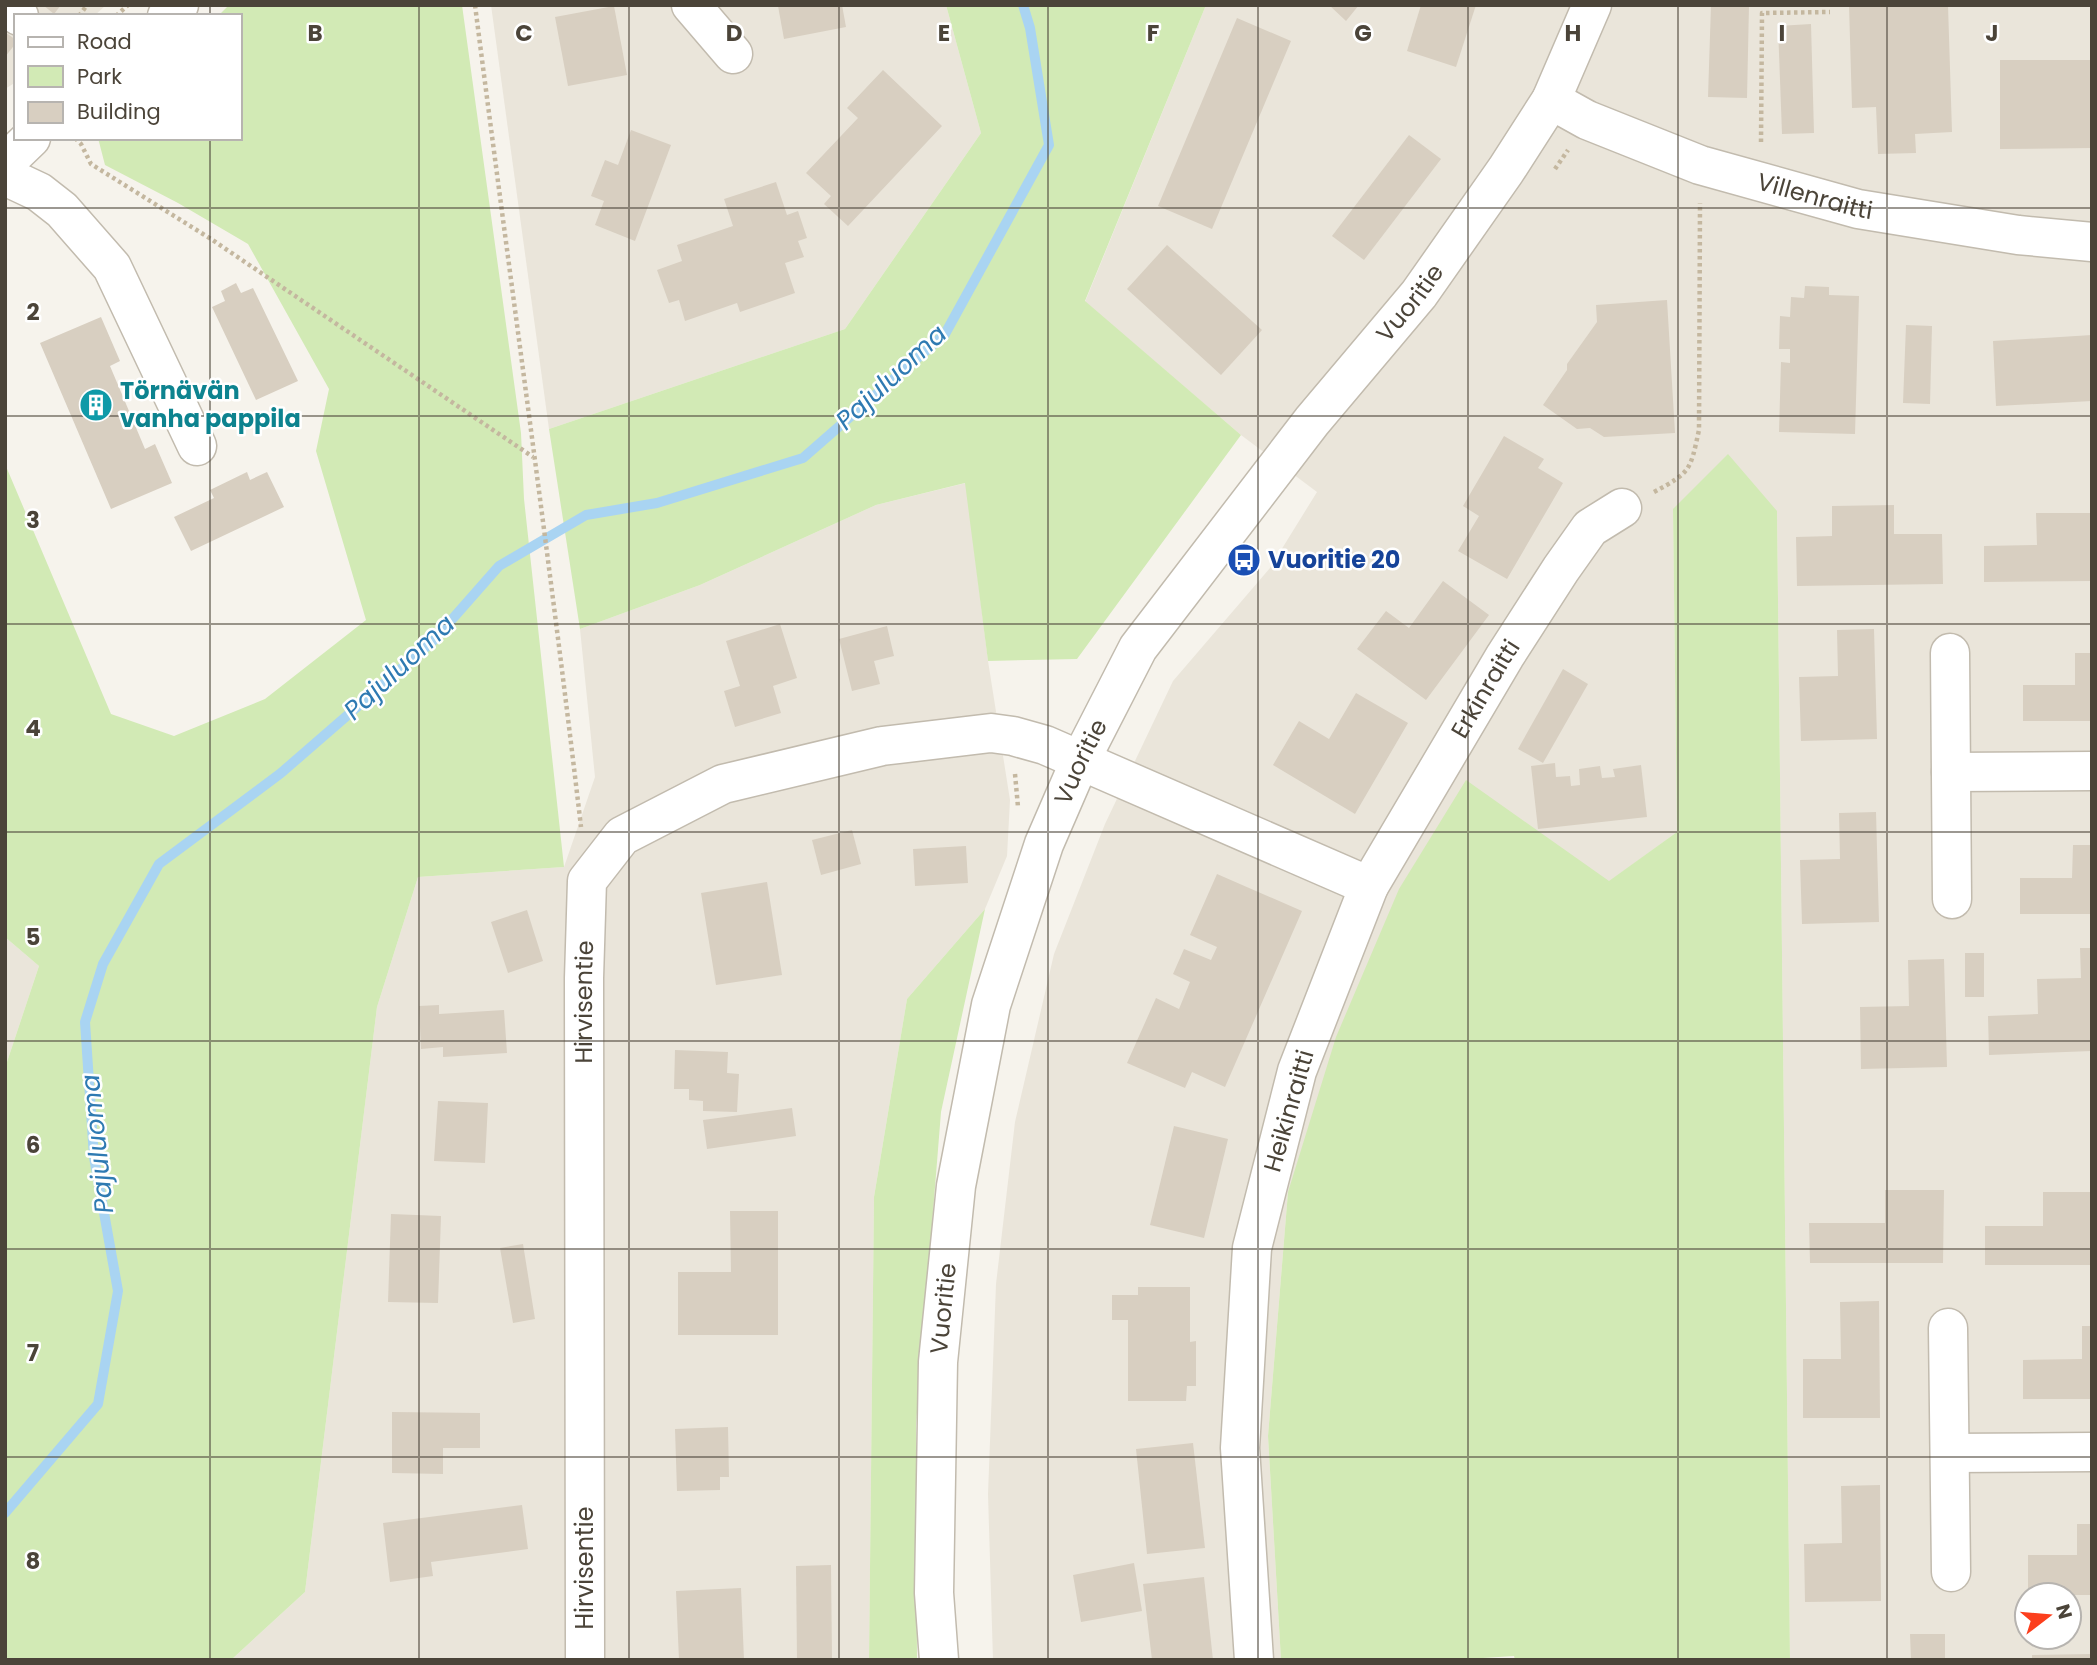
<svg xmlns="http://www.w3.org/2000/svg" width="2097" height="1665" font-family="Poppins,sans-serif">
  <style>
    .residential { fill: #eae5da; fill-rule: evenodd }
    .green { fill: #d2eab5 }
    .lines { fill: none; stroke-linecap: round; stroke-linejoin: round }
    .stream { stroke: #a9d4f2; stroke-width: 10 }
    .building { fill: #d8cfc1 }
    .minor-casing { stroke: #c2bbae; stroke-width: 41 }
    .path { stroke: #c4b79f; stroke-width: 4.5; stroke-dasharray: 3.5 3.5; stroke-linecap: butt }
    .minor { stroke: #fff; stroke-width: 38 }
    .grid { fill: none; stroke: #4b4439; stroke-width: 2; stroke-opacity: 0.55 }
    .labels { text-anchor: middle; stroke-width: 5; stroke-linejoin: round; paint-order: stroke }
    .street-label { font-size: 24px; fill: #4b4439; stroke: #fff }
    .culture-label { font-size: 24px; font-weight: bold; fill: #0d838f; stroke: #fff; text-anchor: start }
    .transit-label { font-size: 24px; font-weight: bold; fill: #164399; stroke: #fff; text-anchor: start }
    .water-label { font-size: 26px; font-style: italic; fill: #2e7ab2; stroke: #fff }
    .grid-label { font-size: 23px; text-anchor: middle; font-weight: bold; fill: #4b4439; stroke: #fff; stroke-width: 5; stroke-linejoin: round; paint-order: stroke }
  </style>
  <rect width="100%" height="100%" fill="#f6f3ec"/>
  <g class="residential">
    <path d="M5,5H106L94,16H16V82L5,89Z"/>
    <path d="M491,5H946L981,133L845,329L549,429Z"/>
    <path d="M1206,5H2092V1660H1790L1777,511L1673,509L1677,832L1610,881L1288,1192L1268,1436L1281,1660H993L988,1494L996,1284L1015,1122L1054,954L1105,824L1173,681L1270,568L1317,492L1241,435L1085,302ZM2027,1595H2069V1637H2027Z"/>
    <path d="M966,483L988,661L1010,800L1007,856L985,909L907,999L874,1197L869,1660H231L305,1592L377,1007L418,877L564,867L595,777L580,629L700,585L876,505Z"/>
    <path d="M5,937L39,966L5,1068Z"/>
  </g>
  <g class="green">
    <path d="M229,5H462L521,433L524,499L564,867L418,877L377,1007L305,1592L231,1660H5V1068L39,966L5,937V464L111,714L174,736L265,699L366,620L316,451L329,389L248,244L178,203L105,165L98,138H240V16H218Z"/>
    <path d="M946,5H1206L1085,301L1241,435L1077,659L988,661L965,483L876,505L700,585L580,629L549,429L845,329L981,133Z"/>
    <path d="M1728,454L1777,511L1790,1660H1515L1514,1656L1452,1660H1281L1268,1436L1288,1192L1336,1037L1399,889L1466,780L1609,881L1677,832L1673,509Z"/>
    <path d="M985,909L941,1112L916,1425L917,1660H869L874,1197L907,999Z"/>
  </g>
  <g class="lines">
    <path class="stream" d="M5,1513L98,1404L118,1291L94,1157L85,1022L103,964L159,864L281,773L433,641L499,566L586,515L657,503L803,458L945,334L1049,145L1030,28L1023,5"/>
  </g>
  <g class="building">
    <path d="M43,5H61L54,14Z"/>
    <path d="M782,5H842L846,27L784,39L778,6Z"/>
    <path d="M1329,5H1359L1346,21Z"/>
    <path d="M1421,5H1476L1456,67L1407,51Z"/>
    <path d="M1711,5H1749L1747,98L1708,97Z"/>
    <path d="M1849,5H1948L1952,132L1915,134L1916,153L1878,154L1876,107L1852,108Z"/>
    <path d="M614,6L627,75L568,86L555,17Z"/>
    <path d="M1237,18L1291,41L1212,229L1158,206Z"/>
    <path d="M1811,24L1814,133L1782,134L1778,26Z"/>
    <path d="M5,32L16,40V43L5,57Z"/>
    <path d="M2000,60H2092V148L2000,149Z"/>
    <path d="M883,70L942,126L848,226L824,204L831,196L806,173L858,118L847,108Z"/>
    <path d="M631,130L671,145L635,241L595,225L604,201L591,196L605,160L618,165Z"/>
    <path d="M1409,135L1441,159L1364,260L1332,236Z"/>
    <path d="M776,182L787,215L798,211L807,238L798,241L804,257L785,263L795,293L740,312L737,303L685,321L679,300L669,303L657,270L682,261L677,245L733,226L724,199Z"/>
    <path d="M1167,245L1262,330L1221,375L1127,289Z"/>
    <path d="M236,283L241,293L253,288L298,381L256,400L212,307L225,301L221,291Z"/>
    <path d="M1805,286L1829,287V295L1859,296L1855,434L1779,432L1781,362L1790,363V349H1779L1780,316L1790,317L1791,297L1804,298Z"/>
    <path d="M1667,300L1675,433L1604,437L1590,428L1577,429L1543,405L1567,370V364L1597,322L1596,305Z"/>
    <path d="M101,317L120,361L110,366L145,449L155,444L172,483L111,509L40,343Z"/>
    <path d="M1906,325L1932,326L1930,404L1903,403Z"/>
    <path d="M2092,335V401L1996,406L1993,341Z"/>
    <path d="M1504,436L1544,459L1538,468L1563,483L1507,579L1458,551L1479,516L1463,506Z"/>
    <path d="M247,472L250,480L267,472L284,507L191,551L174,517L214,498L210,490Z"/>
    <path d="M1894,505V534H1942L1943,584L1797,586L1796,537L1832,536V506Z"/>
    <path d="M2036,513H2092V581L1984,582V546L2037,545Z"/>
    <path d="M1443,581L1489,615L1426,700L1357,649L1386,611L1409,628Z"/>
    <path d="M780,624L797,678L773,686L781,713L735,727L724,691L740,686L726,641Z"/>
    <path d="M887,626L894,656L874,661L880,684L852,691L839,639Z"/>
    <path d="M1874,629L1877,739L1801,741L1799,677L1838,676L1837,630Z"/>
    <path d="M2075,653H2092V721H2023V685H2075Z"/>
    <path d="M1563,669L1588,684L1543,763L1518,749Z"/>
    <path d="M1356,693L1408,723L1355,814L1273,765L1299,721L1329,739Z"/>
    <path d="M1555,763L1556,777L1570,776L1571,786L1580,785L1579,769L1600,766L1602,778L1615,777L1613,769L1641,765L1647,817L1538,829L1531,766Z"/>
    <path d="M1876,812L1879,922L1802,924L1800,860L1840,859L1839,813Z"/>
    <path d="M852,830L861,864L821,875L812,840Z"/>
    <path d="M2073,845H2092V914H2020V878H2072Z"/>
    <path d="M966,846L968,883L915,886L913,849Z"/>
    <path d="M1217,874L1302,911L1225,1087L1192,1072L1185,1088L1127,1063L1156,998L1179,1009L1190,982L1173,974L1184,949L1211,960L1217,947L1190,935Z"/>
    <path d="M767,882L782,975L716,985L701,893Z"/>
    <path d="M527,910L543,961L508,973L491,922Z"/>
    <path d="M2080,948H2092V1051L1989,1055L1988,1016L2038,1014L2037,979L2081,978Z"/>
    <rect x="1965" y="953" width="19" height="44"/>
    <path d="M1944,959L1947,1067L1861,1069L1860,1007L1909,1006L1908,960Z"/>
    <path d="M439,1005V1014L504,1010L507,1053L443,1057V1047L421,1049L419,1006Z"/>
    <path d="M675,1050L728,1052L727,1073L739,1074L737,1112L703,1111V1101L689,1100V1089H674Z"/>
    <path d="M438,1101L488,1103L485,1163L434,1161Z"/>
    <path d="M792,1108L796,1136L707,1149L703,1120Z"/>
    <path d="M1174,1126L1228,1139L1204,1238L1150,1225Z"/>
    <path d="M1885,1190H1944L1943,1263H1810L1809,1223H1885Z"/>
    <path d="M2043,1192H2092V1265H1985V1226H2043Z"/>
    <path d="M730,1211H778V1335H678V1272H731Z"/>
    <path d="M391,1214L441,1216L438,1303L388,1302Z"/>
    <path d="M523,1244L535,1319L513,1323L500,1248Z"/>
    <path d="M1138,1287H1190V1342L1196,1341V1386H1187L1186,1401H1128V1320H1112V1295H1138Z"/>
    <path d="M1879,1301L1880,1418H1803V1359H1841L1840,1302Z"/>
    <path d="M2082,1326H2092V1399H2023V1360L2082,1359Z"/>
    <path d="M392,1412L480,1413V1448H443V1474L392,1473Z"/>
    <path d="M728,1427L729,1477H720V1490L677,1491L675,1429Z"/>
    <path d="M1193,1443L1205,1548L1147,1554L1136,1449Z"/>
    <path d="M1880,1485L1881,1601L1805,1602L1804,1544L1842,1543L1841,1486Z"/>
    <path d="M522,1505L528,1549L431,1562L433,1576L390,1582L383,1523Z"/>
    <path d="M2077,1524H2092V1595H2028V1555H2077Z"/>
    <path d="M1134,1563L1142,1611L1081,1622L1073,1575Z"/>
    <path d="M831,1565L832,1660H797L796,1566Z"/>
    <path d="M1204,1577L1213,1660H1152L1143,1584Z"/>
    <path d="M741,1588L744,1660H679L676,1591Z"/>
    <path d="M1910,1634H1945V1660H1911Z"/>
    <path d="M2092,1654V1660H2032V1655Z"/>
  </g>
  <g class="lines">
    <defs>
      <g id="minor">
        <path d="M5,5L19,16"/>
        <path d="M691,5L733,54"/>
        <path d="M167,16L179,5"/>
        <path id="s1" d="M1551,100L1587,120L1700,165L1858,209L2018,235L2092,242"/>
        <path d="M5,163L31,138"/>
        <path d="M5,176L39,192L62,210L112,267L197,446"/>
        <path d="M1950,653L1952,899"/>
        <path d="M1951,772L2092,771"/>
        <path id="s2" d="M1369,886L1505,656L1561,569L1590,528L1622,508"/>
        <path d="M1948,1328L1951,1572"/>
        <path d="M1950,1453L2092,1452"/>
        <path id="s3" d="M585,1660L584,978L587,881L622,836L723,784L882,746L991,733L1013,736L1045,745L1369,886L1297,1071L1252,1248L1240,1448L1254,1660"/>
        <path id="s4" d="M939,1660L934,1593L938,1362L956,1186L991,1005L1044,844L1080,761L1138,648L1312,421L1419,294L1506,170L1551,100L1592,5"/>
      </g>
    </defs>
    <use href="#minor" class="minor-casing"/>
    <g class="path">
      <path d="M475,5C510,279 549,553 581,827"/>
      <path d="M79,16L87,5"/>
      <path d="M116,16L128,5"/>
      <path d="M75,138L81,144L91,164L211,239L533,457"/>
      <path d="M1761,142L1762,13L1830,12"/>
      <path d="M1555,169L1568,150"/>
      <path d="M1654,492C1691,472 1690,471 1699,430L1700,203"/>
      <path d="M1015,774L1018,807"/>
    </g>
    <use href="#minor" class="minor"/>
  </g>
  <path class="grid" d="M210,5V16M419,5V1660M629,5V1660M839,5V1660M1048,5V1660M1258,5V1660M1468,5V1660M1678,5V1660M1887,5V1660M210,138V1660M5,208H2092M5,416H2092M5,624H2092M5,832H2092M5,1041H2092M5,1249H2092M5,1457H2092"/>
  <defs>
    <symbol id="building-disc" viewBox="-11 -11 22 22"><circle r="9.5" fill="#0f9aa8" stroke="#fff"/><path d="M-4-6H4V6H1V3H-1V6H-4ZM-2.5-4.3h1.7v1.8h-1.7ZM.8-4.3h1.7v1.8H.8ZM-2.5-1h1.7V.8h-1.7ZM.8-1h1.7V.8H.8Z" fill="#fff"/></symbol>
    <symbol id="bus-disc" viewBox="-11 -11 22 22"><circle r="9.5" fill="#1a4fb4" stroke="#fff"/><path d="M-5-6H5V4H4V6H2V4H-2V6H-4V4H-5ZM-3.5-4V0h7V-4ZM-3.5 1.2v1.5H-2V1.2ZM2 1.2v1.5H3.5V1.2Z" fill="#fff"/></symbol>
  </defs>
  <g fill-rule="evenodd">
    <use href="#building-disc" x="77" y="386" width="38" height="38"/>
    <use href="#bus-disc" x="1225" y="541" width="38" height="38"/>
  </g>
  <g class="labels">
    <g class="street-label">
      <text dy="8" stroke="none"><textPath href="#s1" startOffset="282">Villenraitti</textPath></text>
      <text dy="8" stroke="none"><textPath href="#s4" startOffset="1486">Vuoritie</textPath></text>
      <text dy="8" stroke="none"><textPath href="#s2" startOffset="229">Erkinraitti</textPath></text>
      <text dy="8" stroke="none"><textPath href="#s4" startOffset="919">Vuoritie</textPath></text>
      <text dy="8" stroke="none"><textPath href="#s3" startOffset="658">Hirvisentie</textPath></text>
      <text transform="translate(1289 1111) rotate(-74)" y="8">Heikinraitti</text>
      <text dy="8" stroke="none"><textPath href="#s4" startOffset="352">Vuoritie</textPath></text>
      <text transform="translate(585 1568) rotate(-90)" y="8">Hirvisentie</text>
    </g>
    <g class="culture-label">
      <text x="120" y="399">Törnävän<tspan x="120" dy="28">vanha pappila</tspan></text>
    </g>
    <g class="transit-label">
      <text x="1268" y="568">Vuoritie 20</text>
    </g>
    <g class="water-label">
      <text transform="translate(891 377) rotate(-43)" y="9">Pajuluoma</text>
      <text transform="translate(399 667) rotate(-43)" y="9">Pajuluoma</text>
      <text transform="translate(97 1144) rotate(-96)" y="9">Pajuluoma</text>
    </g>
  </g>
  <g class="grid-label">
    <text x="315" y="41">B</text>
    <text x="524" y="41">C</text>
    <text x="734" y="41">D</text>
    <text x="944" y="41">E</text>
    <text x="1153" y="41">F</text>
    <text x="1363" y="41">G</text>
    <text x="1573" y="41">H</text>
    <text x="1782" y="41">I</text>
    <text x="1992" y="41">J</text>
    <text x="33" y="320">2</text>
    <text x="33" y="528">3</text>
    <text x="33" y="736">4</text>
    <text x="33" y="945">5</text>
    <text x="33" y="1153">6</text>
    <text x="33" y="1361">7</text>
    <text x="33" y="1569">8</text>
  </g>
  <rect width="2097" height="1665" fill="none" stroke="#4b4439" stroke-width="14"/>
  <rect x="14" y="14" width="228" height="126" fill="#ffffff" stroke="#b7b4b0" stroke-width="2"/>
  <rect x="28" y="37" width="35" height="10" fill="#ffffff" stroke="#b7b4b0" stroke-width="2"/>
  <text x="77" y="49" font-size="21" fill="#4b4439">Road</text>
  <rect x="28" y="66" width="35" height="21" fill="#d2eab5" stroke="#b7b4b0" stroke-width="2"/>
  <text x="77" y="84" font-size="21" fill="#4b4439">Park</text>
  <rect x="28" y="102" width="35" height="21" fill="#d8cfc1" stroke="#b7b4b0" stroke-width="2"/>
  <text x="77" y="119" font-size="21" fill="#4b4439">Building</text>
  <g transform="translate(2048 1616) rotate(74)"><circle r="33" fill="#ffffff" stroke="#b7b4b0" stroke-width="2"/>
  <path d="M0-5L12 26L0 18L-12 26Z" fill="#fc3f1d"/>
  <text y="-10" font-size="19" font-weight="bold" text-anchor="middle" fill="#4b4439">N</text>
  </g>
</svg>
